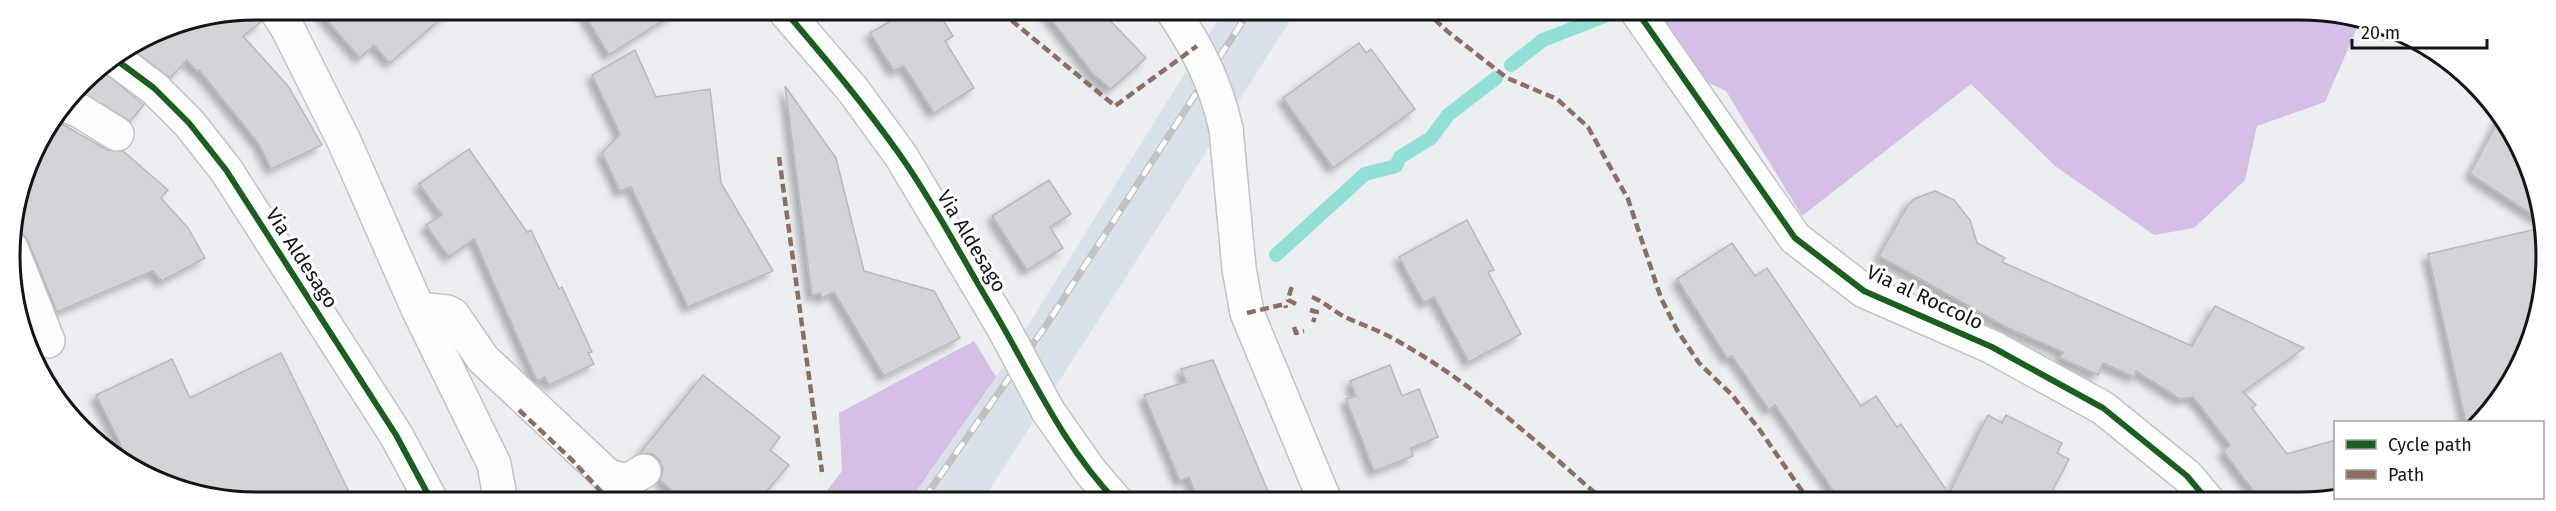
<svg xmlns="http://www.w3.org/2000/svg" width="2556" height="511" font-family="'Fira Sans',sans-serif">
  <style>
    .built { fill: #d9e1e9 }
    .forest { fill: #d5bfe5 }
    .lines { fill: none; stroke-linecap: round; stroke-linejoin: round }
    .stream { stroke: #92e0d5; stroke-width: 14 }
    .building { fill: #d3d4d7; stroke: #b7b9bc; stroke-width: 1.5; filter: url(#shadow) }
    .minor-casing { stroke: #c1c4c7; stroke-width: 36 }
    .minor { stroke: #fcfdfd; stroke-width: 33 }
    .rail-casing { stroke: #c1c3c3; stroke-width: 7 }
    .rail { stroke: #fff; stroke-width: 4.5; stroke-dasharray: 14; stroke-linecap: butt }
    .minor-bridge-casing { stroke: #c1c4c7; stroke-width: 36; stroke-linecap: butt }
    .minor-bridge { stroke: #fcfdfd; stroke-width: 33 }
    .quiet { stroke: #8d6e63; stroke-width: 4.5; stroke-dasharray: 9 4.5; stroke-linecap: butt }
    .cycleway-casing { stroke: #fff; stroke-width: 10 }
    .cycleway { stroke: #1b5e20; stroke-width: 6 }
    .labels { text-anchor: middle; stroke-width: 6; stroke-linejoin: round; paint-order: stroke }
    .street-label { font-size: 20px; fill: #121517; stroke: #fff }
    .rim { fill: none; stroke: #121517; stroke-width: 3 }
  </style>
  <defs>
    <filter id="shadow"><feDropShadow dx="-5.5" dy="5.5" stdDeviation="3" flood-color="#0004"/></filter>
  </defs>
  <rect width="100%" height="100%" fill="#ebeff2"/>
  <path class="built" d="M1224,10H1297L983,500H910L996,377Z"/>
  <g class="forest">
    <path d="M1655,10L2332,11L2360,21L2325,102L2257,126L2245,180L2194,228L2154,235L2055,166L1971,84L1802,216L1726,91L1704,81Z"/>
    <path d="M974,341L996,377L910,500H820L842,471L839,413Z"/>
  </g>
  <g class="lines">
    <g class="stream">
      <path d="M1511,65L1543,40L1620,10"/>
      <path d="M1276,255L1365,174L1396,166L1400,157L1431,138L1448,115L1496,78"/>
    </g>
  </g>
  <g class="building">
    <path d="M256,9L261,22L243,36L288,86L322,145L271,169L259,144L199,70L197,71L187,60L170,78L131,48L161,28Z"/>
    <path d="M317,9H452L390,63L374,45L360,58Z"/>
    <path d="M581,9H681L609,55Z"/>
    <path d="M909,10H937L953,36L945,41L974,88L934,113L904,66L894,71L870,33Z"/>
    <path d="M1044,10H1100L1146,58L1111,89L1093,74Z"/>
    <path d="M1359,43L1366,53L1371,49L1415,109L1333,168L1283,98Z"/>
    <path d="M635,50L656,97L710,89L721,183L773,271L688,307L631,187L620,191L602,153L620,134L592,75Z"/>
    <path d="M100,69L144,105L130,121L76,89L81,81Z"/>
    <path d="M785,86L836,158L864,271L934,291L960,338L884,376L834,292L822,298L820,293L812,296Z"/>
    <path d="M2501,115L2539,191L2540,220L2470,174Z"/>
    <path d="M55,120L107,150L123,151L168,190L161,198L188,228L205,258L162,281L153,271L57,312L28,241L22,233L12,230L28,161Z"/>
    <path d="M469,149L527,232L531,230L559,289L562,287L592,352L588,353L594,364L549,385L545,377L537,381L474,239L449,257L426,225L442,215L419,184Z"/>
    <path d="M1049,180L1071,214L1050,227L1063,248L1027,270L992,216Z"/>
    <path d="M1935,191L1954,200L1970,220L1977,243L2005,258L2002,262L2192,346L2215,306L2304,348L2243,392L2256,405L2252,408L2287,454L2336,440V496L2317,501H2261L2223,451L2230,445L2193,397L2180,399L2136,371L2134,377L2103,363L2098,375L2060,358L2063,352L2008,328L1879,256L1908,205L1914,199Z"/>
    <path d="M1467,220L1494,270L1488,272L1521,334L1469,362L1434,297L1424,303L1399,257Z"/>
    <path d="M2541,228L2545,287L2521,365L2480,423H2466L2428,254Z"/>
    <path d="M1732,243L1755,276L1767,268L1861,406L1876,396L1897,427L1901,424L1949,494L1988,415L2002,423L2006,415L2062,443L2057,453L2069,459L2047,501H1840L1775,405L1769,410L1732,356L1727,358L1677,279Z"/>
    <path d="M281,353L353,500H224L133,469L96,395L172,359L190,398Z"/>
    <path d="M1213,360L1272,501H1198L1189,477L1180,481L1144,395L1186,382L1181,369Z"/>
    <path d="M1390,365L1402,396L1419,389L1438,437L1411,448L1413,456L1374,471L1346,399L1356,396L1350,381Z"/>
    <path d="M703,375L780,437L770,450L789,465L759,500H683L660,480L663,470L660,461L653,454L640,453Z"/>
  </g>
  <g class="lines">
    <defs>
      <g id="minor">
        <path d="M275,9L288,29L344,141L418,309L494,464L499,491L497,500"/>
        <path d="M784,10L853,90L901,156L1002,325"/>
        <path d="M1636,10L1795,238L1864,291L1992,347L2103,408L2187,476L2208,501"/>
        <path d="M115,59L154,88L189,123L226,170L396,435L431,500"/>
        <path d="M65,105L80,111L117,134"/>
        <path d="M1226,129L1239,268L1247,313L1325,501"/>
        <path d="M11,248L48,341"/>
        <path d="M418,309L447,312L453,315L483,359L608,476L627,481L644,471"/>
        <path d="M1048,411L1090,471L1116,501"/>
      </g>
    </defs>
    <use href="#minor" class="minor-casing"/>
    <use href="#minor" class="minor"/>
    <defs>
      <path id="rail" d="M923,500L1047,324L1250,10"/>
    </defs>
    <use href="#rail" class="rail-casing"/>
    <use href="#rail" class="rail"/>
    <defs>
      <g id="minor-bridge">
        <path d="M1172,10C1198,48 1216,84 1226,129"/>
        <path d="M1002,325L1048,411"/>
      </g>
    </defs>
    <use href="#minor-bridge" class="minor-bridge-casing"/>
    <use href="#minor-bridge" class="minor-bridge"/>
    <g class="quiet">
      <path d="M1003,10L1011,20L1115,106L1197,46"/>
      <path d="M1425,10L1447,31L1507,78L1557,99L1588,127L1628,199L1661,298L1677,330L1699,363L1732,395L1759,429L1809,501"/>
      <path d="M779,157L822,472"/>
      <path d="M1312,297C1324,302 1332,310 1343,316C1360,324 1378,330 1394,339C1472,382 1537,442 1604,501"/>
      <path d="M1296,304L1288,300L1291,289L1297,292"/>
      <path d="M1310,310L1317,312L1313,322"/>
      <path d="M1247,313L1285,304L1286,308"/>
      <path d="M1294,327L1296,333L1304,331"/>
      <path d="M519,410L572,460L606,497"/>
    </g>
    <defs>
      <g id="cycleway">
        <path d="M784,10C824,57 864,104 900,155C934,203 961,256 991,306C1031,373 1061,444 1116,501"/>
        <path d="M1636,10L1795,238L1864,291L1992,347L2103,408L2187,476L2208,501"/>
        <path d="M115,59L154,88L189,123L226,170L396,435L431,500"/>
      </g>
    </defs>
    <use href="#cycleway" class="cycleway-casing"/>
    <use href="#cycleway" class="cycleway"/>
  </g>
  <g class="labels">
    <g class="street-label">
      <text transform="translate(972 241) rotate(59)" y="7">Via Aldesago</text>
      <text transform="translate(302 258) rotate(57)" y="7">Via Aldesago</text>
      <text transform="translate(1925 297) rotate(25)" y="7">Via al Roccolo</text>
    </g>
  </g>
  <path d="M0 0H2556V511H0ZM256 20H2300A236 236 0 0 1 2536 256V256A236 236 0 0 1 2300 492H256A236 236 0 0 1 20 256V256A236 236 0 0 1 256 20Z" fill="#fff" fill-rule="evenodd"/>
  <path class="rim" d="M256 20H2300A236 236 0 0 1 2536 256V256A236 236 0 0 1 2300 492H256A236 236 0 0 1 20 256V256A236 236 0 0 1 256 20Z"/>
  <rect x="2334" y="421" width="210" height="78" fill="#ffffff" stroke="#a0a1a2" stroke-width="1.5"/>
  <rect x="2346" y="440" width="30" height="9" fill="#1b5e20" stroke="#a0a1a2" stroke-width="1.5"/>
  <text x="2388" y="451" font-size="18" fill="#121517">Cycle path</text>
  <rect x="2346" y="470" width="30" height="9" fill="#8d6e63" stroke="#a0a1a2" stroke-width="1.5"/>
  <text x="2388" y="481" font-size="18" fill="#121517">Path</text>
  <path d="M2352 39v9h135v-9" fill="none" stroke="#121517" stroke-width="3"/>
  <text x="2361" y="39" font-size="18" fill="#121517" stroke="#ffffff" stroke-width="4.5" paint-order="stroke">20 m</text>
</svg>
